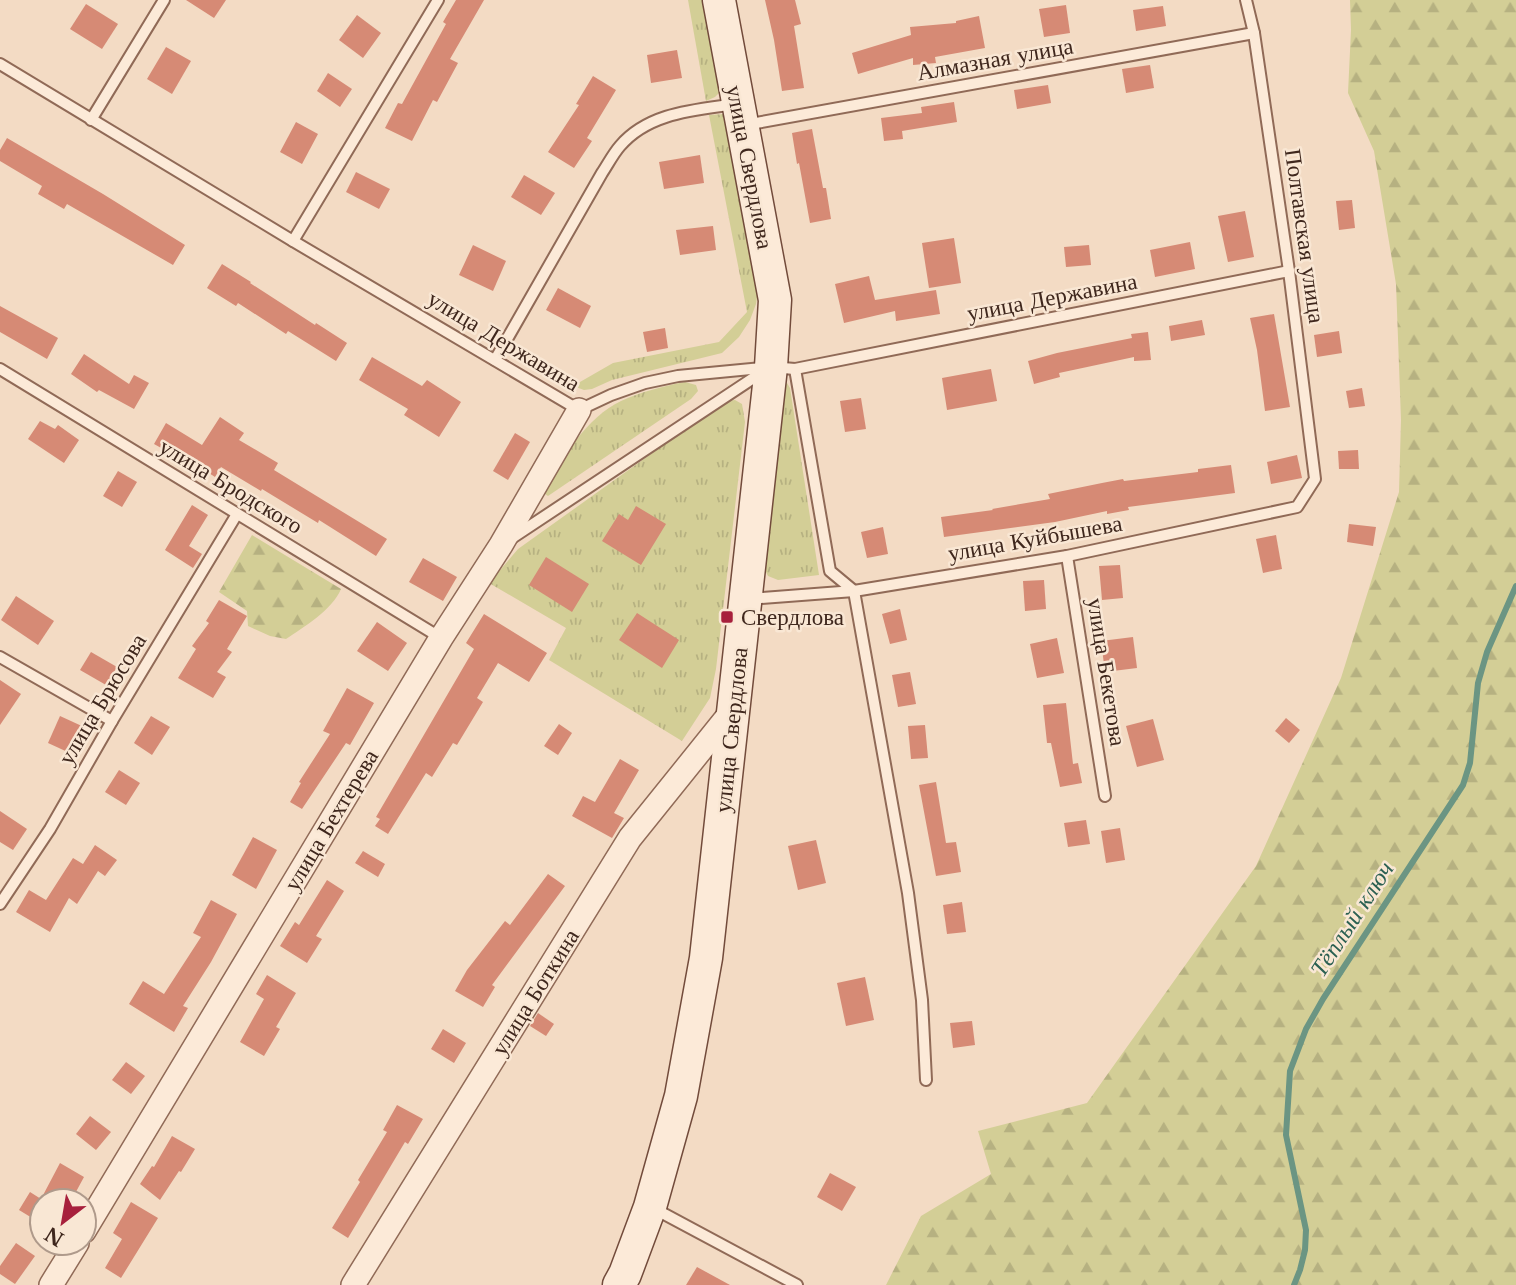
<svg xmlns="http://www.w3.org/2000/svg" width="1516" height="1285" font-family="'Libre Baskerville',serif">
  <style>
    .grass { fill: url(#grass-tufts) }
    .forest { fill: url(#forest-firs) }
    .lines { fill: none; stroke-linecap: round; stroke-linejoin: round }
    .stream { stroke: #6b9583; stroke-width: 6 }
    .building { fill: #d68a75 }
    .lane-casing { stroke: #906a57; stroke-width: 14 }
    .street-casing { stroke: #906a57; stroke-width: 26 }
    .secondary-casing { stroke: #724b3b; stroke-width: 35 }
    .lane { stroke: #fcead8; stroke-width: 10 }
    .street { stroke: #fcead8; stroke-width: 23 }
    .secondary { stroke: #fcead8; stroke-width: 32 }
    .poi-dot { fill: #a7203c; stroke: #f9e7d4; stroke-width: 2.5 }
    .labels { text-anchor: middle; stroke-width: 5; stroke-linejoin: round; paint-order: stroke }
    .street-label { font-size: 23px; fill: #3f271d; stroke: #f9e7d4 }
    .poi-label { font-size: 23px; fill: #3f271d; stroke: #f9e7d4; text-anchor: start }
    .water-label { font-size: 24px; font-style: italic; fill: #2b6052; stroke: #f9e7d4 }
  </style>
  <defs>
    <pattern id="grass-tufts" width="24" height="20" patternUnits="userSpaceOnUse" patternTransform="scale(1.75)"><rect width="24" height="20" fill="#d3ce96"/><path d="M3 7l-1-3M5 7V3M7 7l1-3M15 17l-1-3M17 17v-4M19 17l1-3" fill="none" stroke="#b6b181"/></pattern>
    <pattern id="forest-firs" width="22" height="20" patternUnits="userSpaceOnUse" patternTransform="scale(1.75)"><rect width="22" height="20" fill="#d3ce96"/><path d="M5 1l3.5 6h-7zM16 11l3.5 6h-7z" fill="#b6b181"/></pattern>
  </defs>
  <rect width="100%" height="100%" fill="#f3dbc4"/>
  <g class="grass">
    <path d="M688,0H706L721,91L715,97L706,101Z"/>
    <path d="M724,114L729,121L758,291L756,304L750,320L739,337L722,353L612,380L592,389L584,390L573,386L613,363L719,342L747,312L709,115Z"/>
    <path d="M685,382L696,385L698,391L691,399L548,496L542,492C559,461 588,416 621,401C641,392 663,386 685,382Z"/>
    <path d="M787,383L790,388L819,575L778,580L768,576L763,566L780,386Z"/>
    <path d="M735,400L742,404L745,422L716,669L710,698L682,741L549,660L566,628L489,583L518,549L725,401Z"/>
  </g>
  <g class="forest">
    <path d="M1350,0H1516V1285H886L921,1216L991,1174L978,1131L1087,1103L1256,866L1341,678L1399,492L1401,420L1396,284L1374,151L1348,93L1351,30Z"/>
    <path d="M252,535L341,589C332,610 304,627 286,639L270,636L248,626L247,611L219,592Z"/>
  </g>
  <g class="lines">
    <path class="stream" d="M1294,1285L1300,1270L1305,1250L1306,1230L1286,1135L1290,1071L1306,1029L1323,999L1463,785L1470,763L1478,683L1487,652L1516,586"/>
  </g>
  <g class="building">
    <path d="M186,0H226L214,18Z"/>
    <path d="M456,0H484L450,59L458,63L437,102L433,100L412,141L385,128L398,103L402,104L446,24L443,22Z"/>
    <path d="M765,0H795L801,24L794,26L804,88L782,91L774,40Z"/>
    <path d="M86,4L118,24L102,49L70,29Z"/>
    <path d="M1066,5L1070,33L1044,37L1039,9Z"/>
    <path d="M1163,6L1166,26L1136,31L1133,10Z"/>
    <path d="M357,15L381,33L363,58L339,40Z"/>
    <path d="M979,16L985,48L935,57L936,63L913,65V58L858,74L852,53L911,35L910,27L956,23V21Z"/>
    <path d="M166,47L191,61L172,94L147,79Z"/>
    <path d="M677,50L682,78L651,83L647,55Z"/>
    <path d="M1150,65L1154,88L1126,93L1122,69Z"/>
    <path d="M328,73L352,89L340,107L317,91Z"/>
    <path d="M593,76L616,90L587,138L592,141L574,168L548,152L579,105L576,104Z"/>
    <path d="M1048,85L1051,103L1017,109L1014,90Z"/>
    <path d="M954,102L957,122L902,131L903,139L884,141L881,118L922,113L921,107Z"/>
    <path d="M296,122L318,134L302,164L280,152Z"/>
    <path d="M812,129L823,188H826L831,219L810,223L799,163L797,164L792,133Z"/>
    <path d="M7,138L103,194L185,245L173,265L67,204L64,209L38,194L42,186L0,161V150Z"/>
    <path d="M700,155L704,183L664,189L659,162Z"/>
    <path d="M356,172L390,189L379,209L346,192Z"/>
    <path d="M524,175L555,193L541,215L511,197Z"/>
    <path d="M1352,200L1355,228L1339,230L1336,201Z"/>
    <path d="M1245,211L1254,257L1228,262L1218,216Z"/>
    <path d="M713,226L716,250L680,255L676,230Z"/>
    <path d="M954,238L961,283L929,288L922,243Z"/>
    <path d="M1190,242L1195,269L1155,277L1150,250Z"/>
    <path d="M473,245L506,261L493,291L459,275Z"/>
    <path d="M1089,245L1091,265L1066,267L1064,247Z"/>
    <path d="M222,264L251,282L250,283L315,325L316,323L347,343L336,361L288,331L286,334L238,303L236,306L207,288Z"/>
    <path d="M869,276L875,300L936,290L940,314L896,321L895,311L844,323L835,284Z"/>
    <path d="M558,288L591,306L580,328L546,310Z"/>
    <path d="M0,306L58,338L47,359L0,332Z"/>
    <path d="M1274,314L1290,407L1265,411L1257,350L1250,318Z"/>
    <path d="M1202,320L1205,335L1171,341L1169,326Z"/>
    <path d="M665,328L668,348L647,352L643,332Z"/>
    <path d="M1339,331L1342,353L1317,357L1314,335Z"/>
    <path d="M1148,332L1151,360L1134,361V357L1059,373L1060,377L1034,384L1028,361L1057,353L1132,338L1131,334Z"/>
    <path d="M84,354L129,384L134,375L149,383L134,409L99,390L97,392L71,374Z"/>
    <path d="M372,357L422,386L427,380L461,402L439,437L404,415L408,409L359,380Z"/>
    <path d="M991,369L997,401L947,410L942,378Z"/>
    <path d="M1362,388L1365,406L1349,408L1346,391Z"/>
    <path d="M861,398L866,429L845,432L840,401Z"/>
    <path d="M220,417L244,433L239,440L278,463L274,470L387,539L376,556L319,520L318,523L262,489L261,491L221,467L215,477L174,450L172,454L154,444L166,423L202,445Z"/>
    <path d="M40,421L55,429L58,425L79,440L64,463L28,439Z"/>
    <path d="M515,433L530,442L508,480L493,471Z"/>
    <path d="M1358,450L1359,469H1339L1338,451Z"/>
    <path d="M1297,455L1302,478L1271,484L1267,462Z"/>
    <path d="M1231,465L1235,493L1128,507L1129,510L1107,514V511L1055,522L944,537L941,517L993,510L992,509L1050,499L1048,494L1102,483L1123,479L1124,481L1198,472V469Z"/>
    <path d="M118,471L137,482L122,507L103,496Z"/>
    <path d="M192,505L208,515L189,546L202,554L193,568L165,550Z"/>
    <path d="M636,506L666,524L641,565L602,541L619,514L628,520Z"/>
    <path d="M1349,524L1376,527L1373,546L1347,542Z"/>
    <path d="M883,527L888,554L867,558L861,532Z"/>
    <path d="M1276,535L1282,569L1263,573L1256,539Z"/>
    <path d="M546,557L589,584L572,612L529,585Z"/>
    <path d="M423,558L457,577L443,601L409,582Z"/>
    <path d="M1120,565L1123,598L1102,600L1099,566Z"/>
    <path d="M1044,580L1046,609L1025,611L1023,581Z"/>
    <path d="M16,596L54,621L38,645L1,620Z"/>
    <path d="M219,600L247,616L227,649L232,652L217,672L226,677L213,698L178,678L196,649L192,646L209,623L206,621Z"/>
    <path d="M900,609L907,640L890,644L882,614Z"/>
    <path d="M637,613L679,640L662,668L619,640Z"/>
    <path d="M484,614L547,653L529,682L498,663L477,698L483,702L457,745L453,743L432,777L426,773L388,834L375,826L380,819L376,817L474,649L466,643Z"/>
    <path d="M377,622L407,643L388,671L357,651Z"/>
    <path d="M1133,637L1137,668L1105,672L1101,641Z"/>
    <path d="M1057,638L1064,673L1037,678L1030,644Z"/>
    <path d="M91,652L117,667L106,685L80,670Z"/>
    <path d="M910,672L916,704L898,707L892,675Z"/>
    <path d="M0,680L21,694L0,725Z"/>
    <path d="M347,688L374,703L350,745L346,743L302,809L290,802L301,783L299,782L330,734L323,731Z"/>
    <path d="M1066,703L1073,764L1078,763L1082,783L1060,787L1051,743H1047L1043,705Z"/>
    <path d="M60,716L84,727L72,754L48,743Z"/>
    <path d="M151,716L170,727L152,755L134,743Z"/>
    <path d="M1286,718L1300,730L1289,743L1275,731Z"/>
    <path d="M1153,719L1164,760L1137,767L1126,726Z"/>
    <path d="M559,724L572,733L558,755L544,746Z"/>
    <path d="M925,725L928,758L911,759L908,726Z"/>
    <path d="M620,759L639,770L614,813L624,818L612,838L572,816L583,796L595,802Z"/>
    <path d="M119,770L140,783L126,805L105,792Z"/>
    <path d="M936,782L946,843L956,842L961,872L936,876L919,785Z"/>
    <path d="M0,811L27,829L13,850L0,842Z"/>
    <path d="M1086,820L1090,844L1068,847L1064,823Z"/>
    <path d="M1120,828L1125,860L1106,863L1101,831Z"/>
    <path d="M253,837L277,850L256,889L232,875Z"/>
    <path d="M816,840L826,883L798,890L788,846Z"/>
    <path d="M95,845L117,860L105,876L98,871L77,904L69,898L50,932L16,912L29,890L46,900L73,858L83,864Z"/>
    <path d="M363,851L385,864L378,877L355,863Z"/>
    <path d="M548,874L565,886L492,985L495,987L483,1007L455,991L467,970L505,921L510,925Z"/>
    <path d="M327,880L344,891L316,936L322,939L307,963L280,946L295,922L299,925Z"/>
    <path d="M211,900L237,914L211,962L183,1006L188,1008L174,1032L129,1004L143,981L164,994L201,937L193,933Z"/>
    <path d="M962,902L966,932L947,934L943,905Z"/>
    <path d="M267,975L296,993L276,1027L280,1029L264,1056L240,1042L264,999L256,994Z"/>
    <path d="M865,977L874,1020L846,1026L837,983Z"/>
    <path d="M538,1013L554,1024L546,1036L530,1026Z"/>
    <path d="M972,1021L975,1045L953,1048L950,1023Z"/>
    <path d="M443,1029L466,1043L454,1063L431,1049Z"/>
    <path d="M126,1062L145,1076L131,1094L112,1080Z"/>
    <path d="M397,1105L423,1119L408,1144L405,1142L348,1238L332,1228L360,1182L358,1180L387,1132L383,1130Z"/>
    <path d="M90,1116L111,1132L96,1150L76,1134Z"/>
    <path d="M172,1136L195,1149L181,1172L179,1171L160,1200L140,1184L152,1166L154,1167Z"/>
    <path d="M60,1163L84,1177L71,1201H42V1224L19,1210L30,1192L41,1199Z"/>
    <path d="M830,1173L856,1187L842,1211L817,1197Z"/>
    <path d="M131,1202L158,1218L121,1278L105,1268L122,1239L113,1233Z"/>
    <path d="M16,1243L35,1256L15,1284L0,1274V1266Z"/>
    <path d="M697,1267L730,1285H686Z"/>
  </g>
  <g class="lines">
    <defs>
      <g id="lane">
        <path d="M0,64L293,241L579,410L611,395L645,383L678,376L771,367L795,369L1289,271"/>
        <path d="M91,120L164,0"/>
        <path d="M745,125L1254,33"/>
        <path d="M293,241L438,0"/>
        <path d="M495,360L602,173C608,164 613,154 620,146C649,112 696,110 736,104"/>
        <path d="M0,369L441,638"/>
        <path d="M795,369L830,571L854,591L908,893L922,1000L926,1080"/>
        <path d="M512,538L764,371"/>
        <path d="M1067,556L1105,796"/>
        <path d="M748,599L854,591L1067,556L1297,507L1315,479L1289,271L1254,33L1246,0"/>
        <path d="M0,657L112,721"/>
        <path d="M0,904L50,829L112,721L237,514"/>
        <path d="M653,1208L797,1285"/>
      </g>
      <g id="street">
        <path d="M84,1231L441,638L501,545L579,410"/>
        <path d="M51,1285L77,1243"/>
        <path d="M353,1285L630,838L733,710"/>
      </g>
      <path id="secondary" d="M619,1285L625,1274L650,1207L681,1096L706,958L771,367L775,300L719,0"/>
    </defs>
    <use href="#lane" class="lane-casing"/>
    <use href="#street" class="street-casing"/>
    <use href="#secondary" class="secondary-casing"/>
    <use href="#lane" class="lane"/>
    <use href="#street" class="street"/>
    <use href="#secondary" class="secondary"/>
  </g>
  <rect class="poi-dot" x="720" y="610" width="14" height="14" rx="3.5"/>
  <g class="labels">
    <g class="street-label">
      <text transform="translate(995 59) rotate(-10)" y="8">Алмазная улица</text>
      <text transform="translate(750 167) rotate(79)" y="8">улица Свердлова</text>
      <text transform="translate(1305 236) rotate(82)" y="8">Полтавская улица</text>
      <text transform="translate(1052 297) rotate(-11)" y="8">улица Державина</text>
      <text transform="translate(504 341) rotate(31)" y="8">улица Державина</text>
      <text transform="translate(231 486) rotate(31)" y="8">улица Бродского</text>
      <text transform="translate(1035 538) rotate(-10)" y="8">улица Куйбышева</text>
      <text transform="translate(1107 672) rotate(81)" y="8">улица Бекетова</text>
      <text transform="translate(102 699) rotate(-59)" y="8">улица Брюсова</text>
      <text transform="translate(731 730) rotate(-84)" y="8">улица Свердлова</text>
      <text transform="translate(331 820) rotate(-59)" y="8">улица Бехтерева</text>
      <text transform="translate(535 992) rotate(-58)" y="8">улица Боткина</text>
    </g>
    <g class="poi-label">
      <text x="741" y="625">Свердлова</text>
    </g>
    <g class="water-label">
      <text transform="translate(1352 919) rotate(-57)" y="8">Тёплый ключ</text>
    </g>
  </g>
  <g transform="translate(63 1222) rotate(211)"><circle r="33" fill="#f9e7d4" stroke="#af9a8b" stroke-width="2"/>
  <path d="M0-5L12 26L0 18L-12 26Z" fill="#a7203c"/>
  <text y="-10" font-size="19" font-weight="bold" text-anchor="middle" fill="#3f271d">N</text>
  </g>
</svg>
